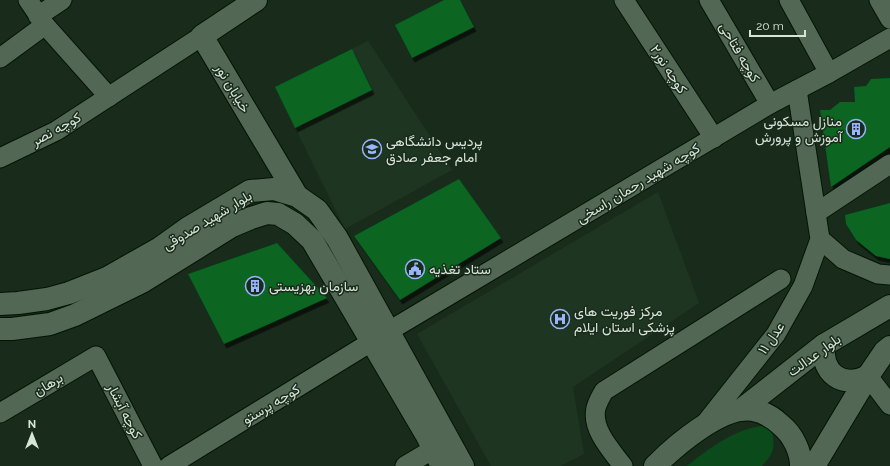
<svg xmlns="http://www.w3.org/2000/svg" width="890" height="466" font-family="Raleway,Vazirmatn,sans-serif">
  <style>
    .built { fill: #1e3621 }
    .green { fill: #0b4a1b }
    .building { fill: #076523; filter: url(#shadow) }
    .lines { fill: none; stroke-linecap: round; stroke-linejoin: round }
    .street-casing { stroke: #041406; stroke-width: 21 }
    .secondary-casing { stroke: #041406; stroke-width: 24 }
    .street { stroke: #536755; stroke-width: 19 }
    .secondary { stroke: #536755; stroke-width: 22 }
    .labels { text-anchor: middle; stroke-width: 3; stroke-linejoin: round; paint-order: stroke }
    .street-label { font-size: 14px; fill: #d8e4d9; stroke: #192c1b }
    .poi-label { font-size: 14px; fill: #d8e4d9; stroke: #192c1b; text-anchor: start }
  </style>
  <defs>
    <filter id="shadow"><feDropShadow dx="2.5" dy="4.5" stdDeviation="0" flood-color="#0009"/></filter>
  </defs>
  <rect width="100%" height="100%" fill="#192c1b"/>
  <g class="built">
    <path d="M368,41L452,170L345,229L275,87Z"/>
    <path d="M658,192L699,303L573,387L584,454L560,466H491L417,334Z"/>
  </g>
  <path class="green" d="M761,426L772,431C775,448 774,453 762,466H687C708,449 733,430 761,426Z"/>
  <g class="building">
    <path d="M444,0H460L474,27L412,58L395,25Z"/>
    <path d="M352,49L372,90L295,128L275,87Z"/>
    <path d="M890,78V147L831,187L820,110H830L840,102H855L854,87L866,86L871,79Z"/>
    <path d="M459,179L501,238L400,300L354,236Z"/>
    <path d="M890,203V259L876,256L856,240L846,224L845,215Z"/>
    <path d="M277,243L327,298L224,344L188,274Z"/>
  </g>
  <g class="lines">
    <defs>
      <g id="street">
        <path d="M28,0L45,25L109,97"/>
        <path d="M624,0L714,138"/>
        <path d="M709,0L770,104"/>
        <path d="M789,0L829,73"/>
        <path d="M879,0L890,19"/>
        <path d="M38,16L62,0"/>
        <path d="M0,58L45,25"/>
        <path d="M0,158L56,131L202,36"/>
        <path d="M816,213L890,164"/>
        <path d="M820,239L843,259L878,274L890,275"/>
        <path d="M868,376L890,405"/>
        <path d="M0,413L96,356L153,466"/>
        <path d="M704,425L776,334L803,286L820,239L797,90"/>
        <path d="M169,466L389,331L770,104L829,73L890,38"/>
        <path d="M405,466L447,441"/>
        <path d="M623,466C611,450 591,429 596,408C598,401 601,396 604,391L781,279"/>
      </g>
      <g id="secondary">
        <path d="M256,0L202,36L297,196"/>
        <path d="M0,304L18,303L47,299L69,293L107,278L160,248L188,228L250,191L274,189L297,196L317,210L337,238L463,466"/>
        <path d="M0,329H12L50,324L75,315L142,282L232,226L251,218L267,213L278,214L295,224L312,240L427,436L442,466"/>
        <path d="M824,345C821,373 842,389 868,376"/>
        <path d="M741,410L824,345L890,306"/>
        <path d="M655,466C675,446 723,404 753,410C764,412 774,418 782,426C793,435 801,452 801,466"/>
        <path d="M814,466L868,376L885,351L890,347"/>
      </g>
    </defs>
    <use href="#street" class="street-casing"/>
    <use href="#secondary" class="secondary-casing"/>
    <use href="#street" class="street"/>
    <use href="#secondary" class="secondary"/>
  </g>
  <defs>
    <symbol id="building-ring" viewBox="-11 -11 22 22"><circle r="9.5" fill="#192c1b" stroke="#99b5fd" stroke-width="1.5"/><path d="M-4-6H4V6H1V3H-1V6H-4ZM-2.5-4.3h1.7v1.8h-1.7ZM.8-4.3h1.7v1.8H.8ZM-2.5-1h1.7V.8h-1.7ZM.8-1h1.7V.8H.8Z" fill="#99b5fd"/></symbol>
    <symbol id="school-ring" viewBox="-11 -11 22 22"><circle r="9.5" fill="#192c1b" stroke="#99b5fd" stroke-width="1.5"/><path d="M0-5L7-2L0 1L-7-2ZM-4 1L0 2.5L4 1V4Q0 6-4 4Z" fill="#99b5fd"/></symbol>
    <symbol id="civic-ring" viewBox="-11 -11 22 22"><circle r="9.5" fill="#192c1b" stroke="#99b5fd" stroke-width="1.5"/><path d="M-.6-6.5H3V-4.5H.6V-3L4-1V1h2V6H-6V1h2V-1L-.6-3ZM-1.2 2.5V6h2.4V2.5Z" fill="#99b5fd"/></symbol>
    <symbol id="hospital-ring" viewBox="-11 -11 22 22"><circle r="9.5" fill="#192c1b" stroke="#99b5fd" stroke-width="1.5"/><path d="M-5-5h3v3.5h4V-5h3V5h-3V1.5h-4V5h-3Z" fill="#99b5fd"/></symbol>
  </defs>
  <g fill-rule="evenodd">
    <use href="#building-ring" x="845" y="118" width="22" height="22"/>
    <use href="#school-ring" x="361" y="138" width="22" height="22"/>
    <use href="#civic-ring" x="404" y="258" width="22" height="22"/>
    <use href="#building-ring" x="244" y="275" width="22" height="22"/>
    <use href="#hospital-ring" x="549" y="308" width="22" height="22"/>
  </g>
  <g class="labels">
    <g class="street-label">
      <text transform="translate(740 52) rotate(60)" y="5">کوچه فتاحی</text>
      <text transform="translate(669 69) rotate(57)" y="5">کوچه نور۲</text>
      <text transform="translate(233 88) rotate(59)" y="5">خیابان نور</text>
      <text transform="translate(56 129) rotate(-29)" y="5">کوچه نصر</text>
      <text transform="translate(638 183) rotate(-31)" y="5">کوچه شهید رحمان راسخی</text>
      <text transform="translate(207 220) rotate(-31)" y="5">بلوار شهید صدوقی</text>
      <text transform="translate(771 338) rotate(-55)" y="5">عدل ۱۱</text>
      <text transform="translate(814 355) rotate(-36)" y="5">بلوار عدالت</text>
      <text transform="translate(48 384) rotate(-31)" y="5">برهان</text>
      <text transform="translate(271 404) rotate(-31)" y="5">کوچه پرستو</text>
      <text transform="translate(125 411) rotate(63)" y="5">کوچه آبشار</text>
    </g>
    <g class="poi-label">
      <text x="842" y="126" text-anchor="end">منازل مسکونی<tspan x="842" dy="16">آموزش و پرورش</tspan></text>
      <text x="386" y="146">پردیس دانشگاهی<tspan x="386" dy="16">امام جعفر صادق</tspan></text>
      <text x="429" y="274">ستاد تغذیه</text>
      <text x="269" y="291">سازمان بهزیستی</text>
      <text x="574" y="316">مرکز فوریت های<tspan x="574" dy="16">پزشکی استان ایلام</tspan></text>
    </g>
  </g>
  <g transform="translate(32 434)" stroke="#192c1b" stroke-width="3" paint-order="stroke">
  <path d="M0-3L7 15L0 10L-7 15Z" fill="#d8e4d9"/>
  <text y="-6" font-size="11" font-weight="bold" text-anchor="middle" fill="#d8e4d9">N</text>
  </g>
  <path d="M750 30v6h55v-6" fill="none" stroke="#d8e4d9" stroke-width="2"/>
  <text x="756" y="30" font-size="12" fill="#d8e4d9" stroke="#192c1b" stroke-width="3" paint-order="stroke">20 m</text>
</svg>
